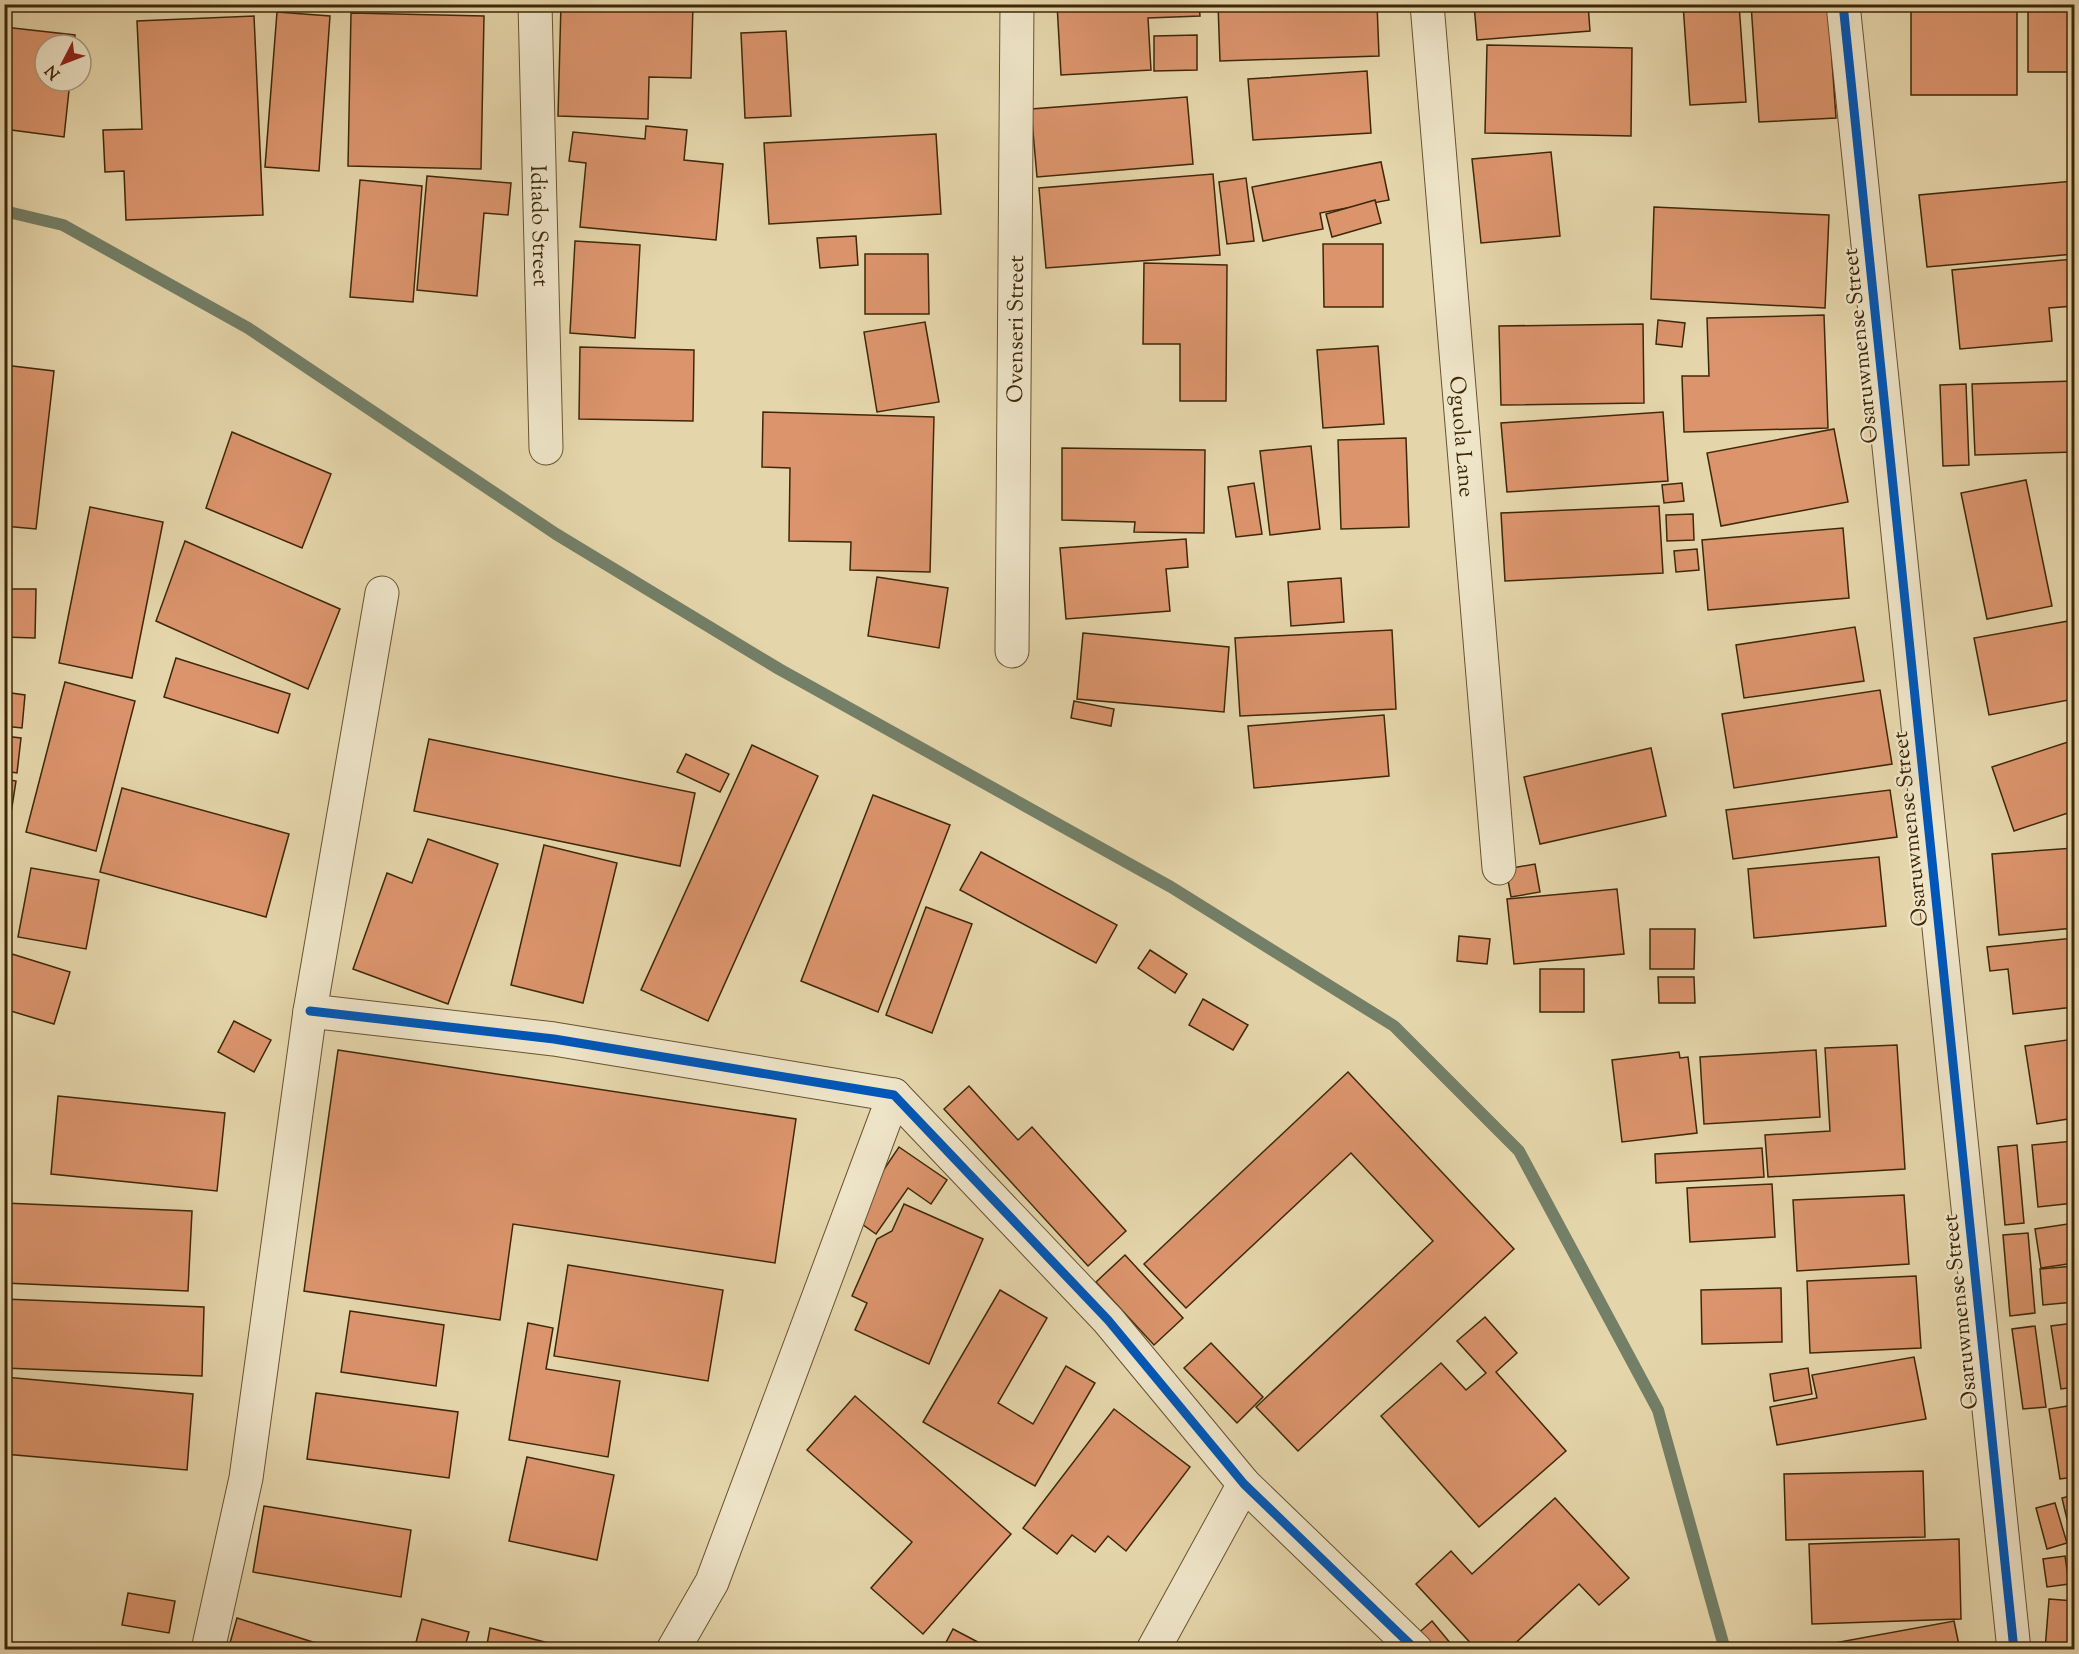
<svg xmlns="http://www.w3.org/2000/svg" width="2079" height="1654" font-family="'Sorts Mill Goudy',serif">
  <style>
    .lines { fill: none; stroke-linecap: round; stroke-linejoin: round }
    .stream { stroke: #737f67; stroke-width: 12 }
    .building { fill: #db946c; stroke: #3e2809; stroke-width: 1.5 }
    .minor-casing { stroke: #685331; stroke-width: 35 }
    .minor { stroke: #eee4c8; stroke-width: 33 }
    .cycleway-casing { stroke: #eee4c8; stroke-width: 13 }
    .cycleway { stroke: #0057b8; stroke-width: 9 }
    .labels { text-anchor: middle; stroke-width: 4.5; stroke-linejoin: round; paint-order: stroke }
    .street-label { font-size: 22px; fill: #3e2809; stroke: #eee4c8 }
  </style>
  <rect width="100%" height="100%" fill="#e5d5aa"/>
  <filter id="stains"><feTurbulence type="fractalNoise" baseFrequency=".00333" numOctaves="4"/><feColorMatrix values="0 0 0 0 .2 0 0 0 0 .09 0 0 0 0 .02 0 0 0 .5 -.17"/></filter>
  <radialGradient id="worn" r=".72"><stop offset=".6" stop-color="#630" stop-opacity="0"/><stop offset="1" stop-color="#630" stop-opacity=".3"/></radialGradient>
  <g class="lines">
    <path class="stream" d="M4,211L63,225L248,328L556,534L779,669L1171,887L1394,1026L1519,1151L1658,1410L1725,1650"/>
  </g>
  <g class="building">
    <path d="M561,4H693L691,78L649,77L648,119L558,116Z"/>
    <path d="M1057,4H1199L1200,16L1148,18L1151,70L1061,75Z"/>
    <path d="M1218,4H1377L1379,56L1220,61Z"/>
    <path d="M1474,4H1588L1590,31L1477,40Z"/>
    <path d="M1683,4H1739L1746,102L1690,105Z"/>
    <path d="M1751,4H1828L1836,118L1759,122Z"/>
    <path d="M1911,4H2011V8L2017,9V95H1911Z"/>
    <rect x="2028" y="4" width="46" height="68"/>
    <path d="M277,12L330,16L319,171L265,167Z"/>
    <path d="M351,13L484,16L481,169L348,166Z"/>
    <path d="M254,16L263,215L126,220L124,171L105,172L103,130L142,129L137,21Z"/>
    <path d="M4,27L75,35L74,45H45V81H70L64,137L4,129Z"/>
    <path d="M786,31L791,116L745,118L741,33Z"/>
    <path d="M1197,35V70L1154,71V36Z"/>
    <path d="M1487,45L1632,48L1631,136L1485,133Z"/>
    <path d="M1367,71L1371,133L1253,140L1248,79Z"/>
    <path d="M1187,97L1193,164L1037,177L1031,109Z"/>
    <path d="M646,126L687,130L684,160L723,164L716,240L580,227L586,163L569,161L573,132L645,139Z"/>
    <path d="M936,134L941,214L769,224L764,143Z"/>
    <path d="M1551,152L1560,236L1481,243L1472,159Z"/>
    <path d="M1381,162L1389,200L1320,213L1323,229L1263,241L1252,187Z"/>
    <path d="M1213,174L1220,255L1046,268L1039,188Z"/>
    <path d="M427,176L511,183L508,215L484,213L477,296L417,290Z"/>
    <path d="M1246,178L1254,241L1227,244L1219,182Z"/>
    <path d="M360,180L422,186L413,302L350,297Z"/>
    <path d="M2074,181V254L1927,267L1919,195Z"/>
    <path d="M1375,200L1381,223L1332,237L1326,214Z"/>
    <path d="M1654,207L1829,215L1825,308L1651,299Z"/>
    <path d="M856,236L858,265L820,268L817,238Z"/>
    <path d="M575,241L640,245L635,338L570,333Z"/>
    <path d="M1323,244H1383V307H1324Z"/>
    <path d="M865,254H928L929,314H865Z"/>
    <path d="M2074,259V306L2049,308L2052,341L1960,349L1952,270Z"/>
    <path d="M1144,263L1227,265L1226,401H1180V344H1143Z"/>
    <path d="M1824,315L1828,428L1684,432L1682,376H1709L1707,318Z"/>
    <path d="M1658,320L1685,323L1682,347L1656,344Z"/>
    <path d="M925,322L939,402L877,412L864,332Z"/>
    <path d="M1643,324L1644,403L1501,405L1499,326Z"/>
    <path d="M1378,346L1384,424L1323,428L1317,350Z"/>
    <path d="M580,347L694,350L693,421L579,419Z"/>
    <path d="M4,365L54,371L36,529L4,526Z"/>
    <path d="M2074,381V452L1975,455L1972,384Z"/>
    <path d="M1966,384L1969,465L1943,466L1940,385Z"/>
    <path d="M763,412L934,417L930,572L850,570L851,542L789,541L790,468L762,467Z"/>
    <path d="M1663,412L1668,481L1507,492L1501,423Z"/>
    <path d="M1834,429L1848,502L1721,526L1707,453Z"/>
    <path d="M232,432L331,474L302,548L206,508Z"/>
    <path d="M1406,438L1409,527L1341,529L1338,440Z"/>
    <path d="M1311,446L1320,529L1270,535L1260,451Z"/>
    <path d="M1062,448L1205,450L1204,533L1134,532L1135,522L1062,520Z"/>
    <path d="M2026,480L2052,606L1987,619L1961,493Z"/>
    <path d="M1254,483L1262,534L1236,537L1228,487Z"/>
    <path d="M1682,483L1684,501L1664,503L1662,485Z"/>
    <path d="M1659,506L1663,573L1505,581L1501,513Z"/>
    <path d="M90,507L163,522L132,678L59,663Z"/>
    <path d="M1693,514L1694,540L1667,541L1666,515Z"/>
    <path d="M1843,528L1849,598L1708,610L1702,540Z"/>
    <path d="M1186,539L1188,567L1166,569L1170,611L1066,619L1060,548Z"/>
    <path d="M185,541L340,609L308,689L156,621Z"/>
    <path d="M1697,549L1699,570L1676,572L1674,551Z"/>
    <path d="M877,577L948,588L939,648L868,636Z"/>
    <path d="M1341,578L1344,622L1291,626L1288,582Z"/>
    <path d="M4,589H36L35,638L4,637Z"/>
    <path d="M2074,620V699L1989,715L1974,638Z"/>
    <path d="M1855,627L1864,681L1744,698L1736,645Z"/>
    <path d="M1392,630L1396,709L1240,716L1235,638Z"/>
    <path d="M1083,633L1229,647L1224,712L1077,699Z"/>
    <path d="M176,658L290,694L278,733L164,697Z"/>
    <path d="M65,682L135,701L96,851L26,832Z"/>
    <path d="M1880,690L1892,764L1734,788L1722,714Z"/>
    <path d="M4,692L25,695L22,728L4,726Z"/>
    <path d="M1074,701L1114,709L1111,726L1071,718Z"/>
    <path d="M1384,715L1389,776L1254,788L1248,726Z"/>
    <path d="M4,736L21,738L17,773L4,771Z"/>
    <path d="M429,739L695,793L680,866L414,811Z"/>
    <path d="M2074,740V811L2014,831L1992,767Z"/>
    <path d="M752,745L818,776L708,1021L641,990Z"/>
    <path d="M1651,748L1666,816L1540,844L1524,777Z"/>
    <path d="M686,754L729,774L720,792L677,772Z"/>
    <path d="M4,779L16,781L9,826L4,825Z"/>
    <path d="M122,788L289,834L266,917L100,872Z"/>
    <path d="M1890,790L1897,837L1733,859L1726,810Z"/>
    <path d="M873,795L950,825L878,1012L801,981Z"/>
    <path d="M428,839L498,864L448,1004L353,969L387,873L412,883Z"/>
    <path d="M544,845L617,863L583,1003L511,985Z"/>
    <path d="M2074,848V928L1999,935L1992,854Z"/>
    <path d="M981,852L1117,925L1096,963L960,890Z"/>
    <path d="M1879,857L1886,926L1754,938L1748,869Z"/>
    <path d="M1535,864L1540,892L1511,897L1506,869Z"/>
    <path d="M31,868L99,880L86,949L18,937Z"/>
    <path d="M1617,889L1624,954L1514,964L1507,899Z"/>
    <path d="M926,907L972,924L932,1033L886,1015Z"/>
    <path d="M1650,929H1695L1694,969H1650Z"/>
    <path d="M1459,936L1490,939L1487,964L1457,961Z"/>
    <path d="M2074,938V1007L2013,1014L2008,969L1990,971L1987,947Z"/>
    <path d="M1150,950L1187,974L1175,993L1138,968Z"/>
    <path d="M12,954L70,972L54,1024L4,1009V979Z"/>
    <rect x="1540" y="969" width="44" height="43"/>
    <path d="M1658,977H1694L1695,1003H1659Z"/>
    <path d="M1203,999L1248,1025L1233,1050L1189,1025Z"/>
    <path d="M234,1021L271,1040L254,1072L218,1052Z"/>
    <path d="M2074,1039V1118L2037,1124L2025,1046Z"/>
    <path d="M1897,1045L1905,1169L1768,1177L1765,1135L1830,1131L1825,1048Z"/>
    <path d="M338,1050L796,1119L775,1263L513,1224L500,1320L304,1291Z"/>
    <path d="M1816,1050L1820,1117L1704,1124L1700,1057Z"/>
    <path d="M1679,1052L1680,1058L1688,1057L1697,1133L1622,1142L1612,1060Z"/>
    <path d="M1348,1072L1514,1249L1298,1451L1256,1407L1433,1241L1351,1153L1186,1308L1144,1264Z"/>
    <path d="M969,1086L1018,1140L1032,1127L1126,1231L1088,1266L944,1109Z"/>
    <path d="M58,1096L225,1113L217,1191L51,1174Z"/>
    <path d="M2074,1141V1203L2038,1207L2032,1145Z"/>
    <path d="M2017,1145L2024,1223L2005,1225L1998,1147Z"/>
    <path d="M899,1147L947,1180L931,1204L908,1188L876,1234L852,1217Z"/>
    <path d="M1762,1148L1764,1177L1656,1183L1655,1154Z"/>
    <path d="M1772,1184L1775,1237L1690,1242L1687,1188Z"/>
    <path d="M1904,1195L1909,1264L1797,1271L1793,1200Z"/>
    <path d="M4,1203L192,1211L188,1291L4,1283Z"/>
    <path d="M904,1204L983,1239L929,1364L855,1330L867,1303L852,1296L877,1239L892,1231Z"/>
    <path d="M2074,1223V1263L2041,1268L2035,1229Z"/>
    <path d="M2028,1233L2035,1313L2010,1316L2003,1235Z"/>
    <path d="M1125,1255L1183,1318L1154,1345L1096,1282Z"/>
    <path d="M568,1265L723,1290L708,1381L554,1356Z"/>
    <path d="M2074,1266V1302L2043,1305L2040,1269Z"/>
    <path d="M1916,1276L1921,1348L1810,1353L1807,1281Z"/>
    <path d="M1781,1288L1782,1342L1702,1344L1701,1290Z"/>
    <path d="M1000,1290L1047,1318L998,1403L1033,1424L1066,1366L1095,1383L1035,1486L923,1422Z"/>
    <path d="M4,1299L204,1307L202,1376L4,1368Z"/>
    <path d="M350,1311L444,1325L436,1386L341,1372Z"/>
    <path d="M1485,1317L1517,1353L1496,1372L1566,1451L1479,1527L1381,1416L1441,1363L1466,1390L1486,1373L1457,1341Z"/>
    <path d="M528,1323L553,1328L546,1369L620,1381L608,1457L509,1440Z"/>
    <path d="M2074,1323V1387L2061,1389L2051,1326Z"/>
    <path d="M2035,1326L2046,1407L2023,1409L2012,1329Z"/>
    <path d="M1211,1343L1263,1397L1237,1423L1184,1368Z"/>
    <path d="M1914,1357L1926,1419L1777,1445L1770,1407L1817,1398L1812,1375Z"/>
    <path d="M1808,1368L1812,1394L1774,1401L1770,1374Z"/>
    <path d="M4,1377L193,1394L187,1470L4,1454Z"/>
    <path d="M316,1393L458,1412L449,1478L307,1459Z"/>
    <path d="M855,1396L1011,1534L923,1634L871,1588L912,1542L807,1450Z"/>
    <path d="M2074,1405V1477L2060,1479L2049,1409Z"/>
    <path d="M1114,1409L1190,1467L1126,1551L1108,1536L1095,1552L1072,1535L1057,1554L1023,1528Z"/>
    <path d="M527,1457L614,1475L597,1560L509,1541Z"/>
    <path d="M1923,1471L1925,1537L1786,1540L1784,1474Z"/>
    <path d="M2074,1495V1549L2062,1498Z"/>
    <path d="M1555,1498L1629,1578L1599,1605L1579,1584L1508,1650H1477L1416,1584L1451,1551L1472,1574Z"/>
    <path d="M2055,1503L2067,1543L2047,1549L2036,1508Z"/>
    <path d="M264,1506L411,1530L401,1597L253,1572Z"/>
    <path d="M1959,1539L1961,1619L1812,1624L1809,1544Z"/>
    <path d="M2065,1556L2069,1584L2047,1587L2043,1559Z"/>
    <path d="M128,1593L175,1601L169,1633L122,1625Z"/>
    <path d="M2049,1599L2074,1601L2073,1650H2045Z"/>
    <path d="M237,1618L338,1650H228Z"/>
    <path d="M422,1619L469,1632L464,1650H414Z"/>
    <path d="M1432,1621L1456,1650H1425L1414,1637Z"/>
    <path d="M1954,1621L1960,1650L1807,1648Z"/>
    <path d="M490,1628L576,1650H486Z"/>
    <path d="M953,1629L993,1650H942Z"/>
  </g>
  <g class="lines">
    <defs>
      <g id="minor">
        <path id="s1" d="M535,4L546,448"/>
        <path id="s2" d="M1427,4L1499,868"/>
        <path d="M1843,4L2014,1650"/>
        <path id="s3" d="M1012,651L1017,4"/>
        <path d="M310,1011L554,1039L894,1095L1108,1320L1244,1484L1416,1650"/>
        <path d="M208,1650L246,1478L310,1011L382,593"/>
        <path d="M673,1650L712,1582L894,1095"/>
        <path d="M1153,1650L1244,1484"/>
      </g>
    </defs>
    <use href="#minor" class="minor-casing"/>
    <use href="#minor" class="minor"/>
    <defs>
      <g id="cycleway">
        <path d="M1843,4L2014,1650"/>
        <path d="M310,1011L554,1039L894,1095L1108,1320L1244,1484L1416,1650"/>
      </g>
    </defs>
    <use href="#cycleway" class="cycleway-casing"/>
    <use href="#cycleway" class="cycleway"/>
  </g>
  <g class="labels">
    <g class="street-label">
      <text dy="8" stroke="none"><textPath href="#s1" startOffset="222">Idiado Street</textPath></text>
      <text dy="8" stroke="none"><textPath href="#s3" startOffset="322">Ovenseri Street</textPath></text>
      <text transform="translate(1859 346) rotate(-96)" y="8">Osaruwmense Street</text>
      <text dy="8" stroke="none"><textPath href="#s2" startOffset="434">Oguola Lane</textPath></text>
      <text transform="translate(1909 829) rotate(-96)" y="8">Osaruwmense Street</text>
      <text transform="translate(1959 1312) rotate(-96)" y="8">Osaruwmense Street</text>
    </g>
  </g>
  <rect width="2079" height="1654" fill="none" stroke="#e5d5aa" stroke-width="24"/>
  <rect x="6" y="6" width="2067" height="1642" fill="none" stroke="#3e2809" stroke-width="3"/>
  <rect x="12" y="12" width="2055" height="1630" fill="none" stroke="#3e2809" stroke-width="1.5"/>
  <g transform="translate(63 63) rotate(228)"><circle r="28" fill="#eee4c8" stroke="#a8997c" stroke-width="1.5"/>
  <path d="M0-4.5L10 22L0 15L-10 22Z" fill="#8f2418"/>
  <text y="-9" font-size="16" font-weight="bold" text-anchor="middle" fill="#3e2809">N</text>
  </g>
  <rect width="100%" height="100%" filter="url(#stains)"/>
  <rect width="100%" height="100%" fill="url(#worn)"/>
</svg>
